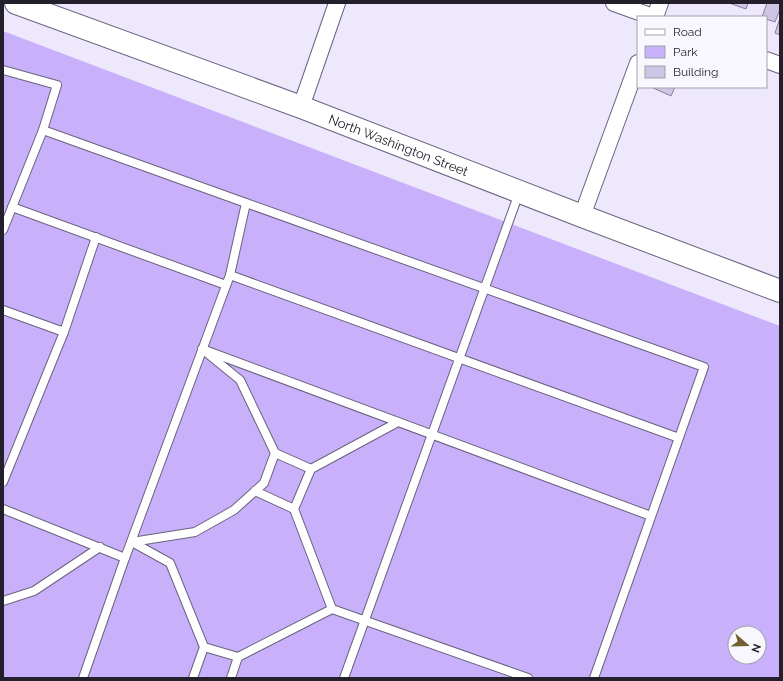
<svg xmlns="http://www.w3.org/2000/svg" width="783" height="681" font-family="Raleway,sans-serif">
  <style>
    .green { fill: #c8b0fa; fill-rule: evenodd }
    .building { fill: #cfc5e5; stroke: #877e9b }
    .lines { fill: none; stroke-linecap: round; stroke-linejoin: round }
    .lane-casing { stroke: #6b627e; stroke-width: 10 }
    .street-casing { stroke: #6b627e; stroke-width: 18 }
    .secondary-casing { stroke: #6b627e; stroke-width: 24 }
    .lane { stroke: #fff; stroke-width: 8 }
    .street { stroke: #fff; stroke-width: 16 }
    .secondary { stroke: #fff; stroke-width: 22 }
    .labels { text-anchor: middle; stroke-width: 3; stroke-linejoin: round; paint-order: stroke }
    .street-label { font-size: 13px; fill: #231f2b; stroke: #f9f7fe }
  </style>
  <rect width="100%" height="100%" fill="#ede8fb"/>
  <path class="green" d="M3,31L780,326V678H3ZM735,633H759V657H735Z"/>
  <g class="building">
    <path d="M729,3H748L746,9Z"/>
    <path d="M767,3H780V9L775,22L766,19V17H762Z"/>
    <path d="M780,18V35L775,33Z"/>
    <path d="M651,87H675L671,96Z"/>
  </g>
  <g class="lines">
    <defs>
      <g id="lane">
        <path d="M3,70L57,85L43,130L246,203"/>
        <path d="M12,207L226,285"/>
        <path d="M3,230L43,130"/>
        <path d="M3,310L64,332L96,237"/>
        <path d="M275,453L311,469"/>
        <path d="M3,482L64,332"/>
        <path d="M255,491L294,509"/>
        <path d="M3,509L125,558L230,275"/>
        <path d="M3,601L34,591L100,547"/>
        <path d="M332,609L528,678"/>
        <path d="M204,647L238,657"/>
        <path d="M83,678L125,558"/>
        <path d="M193,678L204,647L170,563L132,542L195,532L234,510L264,483L275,453L240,380L202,349L651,516"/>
        <path d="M231,678L238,657L332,609L294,509L311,469L398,422"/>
        <path d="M344,678L519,193"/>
        <path d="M594,678L704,367L246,203L230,275L679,438"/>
      </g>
      <g id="street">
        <path d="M614,3L653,17"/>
        <path d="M655,17L660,3"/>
        <path d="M766,60L780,65"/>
        <path d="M301,107L337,3"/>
        <path d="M582,216L638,63"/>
      </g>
      <g id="secondary">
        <path id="s1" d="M16,3L301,107L582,216L780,291"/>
      </g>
    </defs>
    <use href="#lane" class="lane-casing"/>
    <use href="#street" class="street-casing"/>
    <use href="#secondary" class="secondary-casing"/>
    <use href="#lane" class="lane"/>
    <use href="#street" class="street"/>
    <use href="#secondary" class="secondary"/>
  </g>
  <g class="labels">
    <g class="street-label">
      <text dy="5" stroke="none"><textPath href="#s1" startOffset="408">North Washington Street</textPath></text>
    </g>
  </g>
  <rect width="783" height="681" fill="none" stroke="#231f2b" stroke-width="8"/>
  <rect x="637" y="16" width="130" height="72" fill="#f9f7fe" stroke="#a3a1aa"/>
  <rect x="645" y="29" width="20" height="6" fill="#ffffff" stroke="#a3a1aa"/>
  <text x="673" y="36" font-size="12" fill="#231f2b">Road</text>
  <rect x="645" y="46" width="20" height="12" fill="#c8b0fa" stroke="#a3a1aa"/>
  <text x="673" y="56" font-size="12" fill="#231f2b">Park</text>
  <rect x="645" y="66" width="20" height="12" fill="#cfc5e5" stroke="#a3a1aa"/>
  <text x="673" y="76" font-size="12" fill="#231f2b">Building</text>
  <g transform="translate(747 645) rotate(110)"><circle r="19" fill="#f9f7fe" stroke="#a3a1aa"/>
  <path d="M0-3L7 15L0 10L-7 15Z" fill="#73602f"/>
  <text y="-6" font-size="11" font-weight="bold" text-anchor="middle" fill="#231f2b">N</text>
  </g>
</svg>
